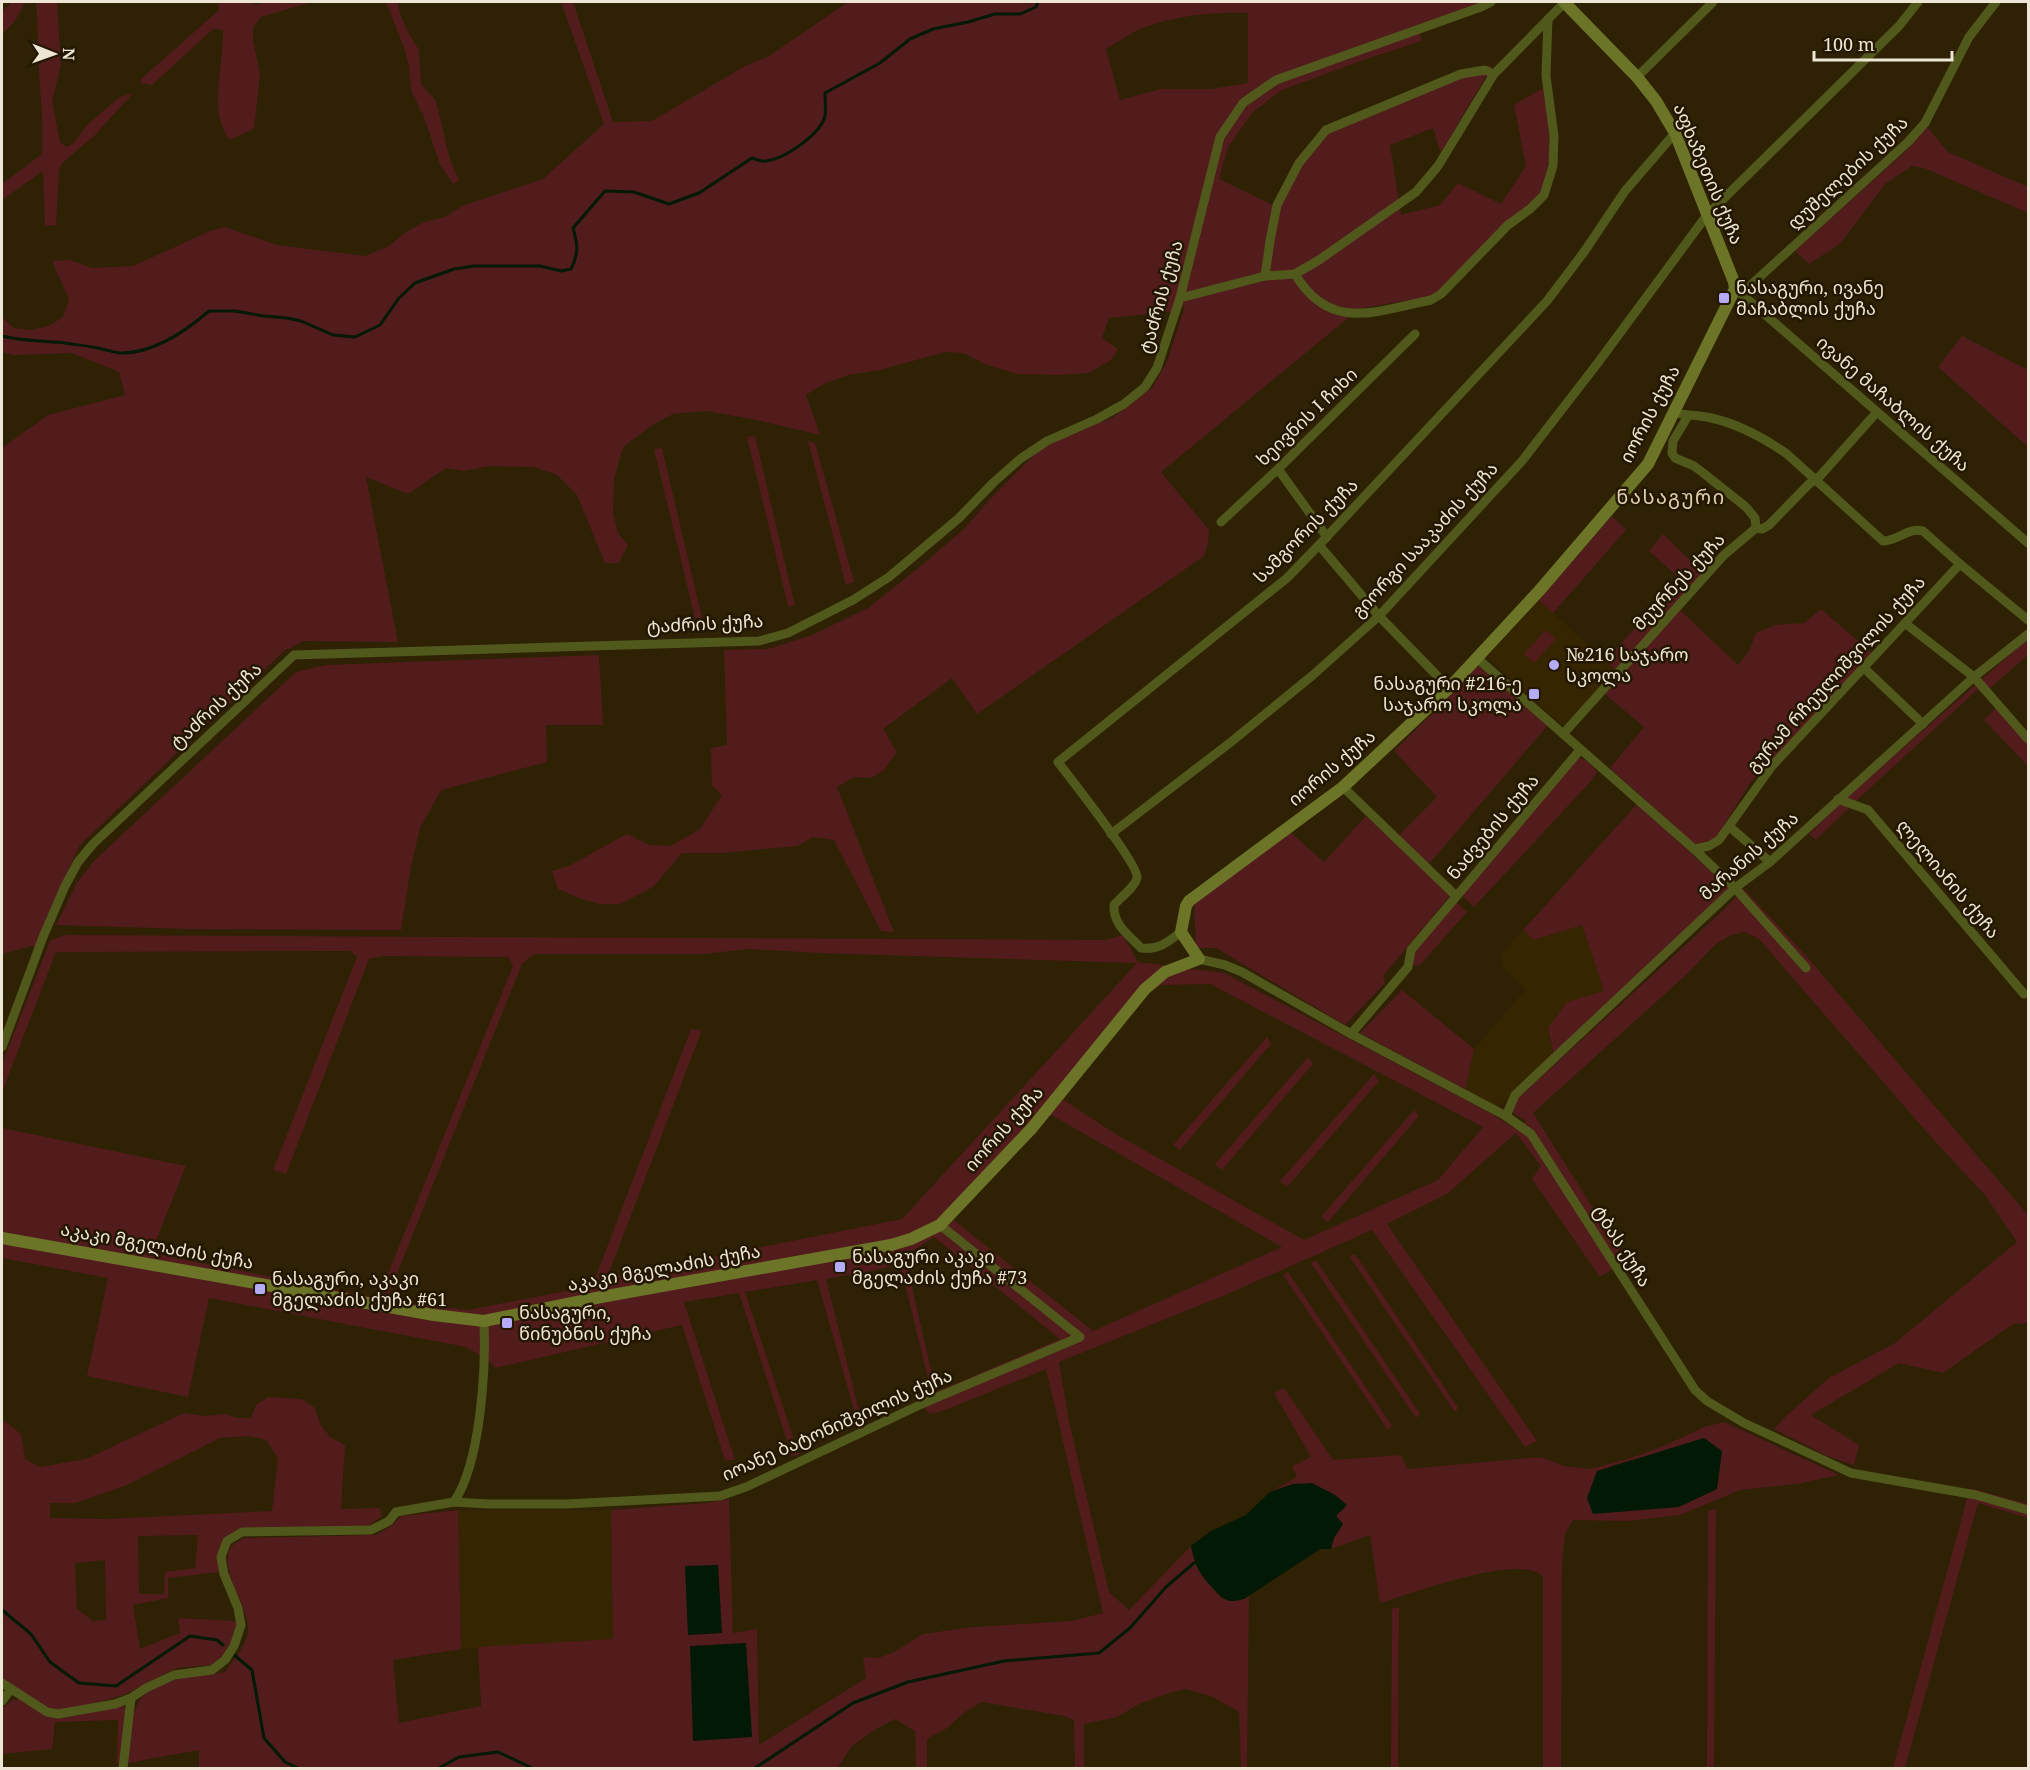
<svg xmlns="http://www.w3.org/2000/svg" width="2030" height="1770" font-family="'Noto Serif','Noto Sans Georgian',serif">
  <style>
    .built { fill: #352500 }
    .green { fill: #521c1d; fill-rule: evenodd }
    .water { fill: #021905 }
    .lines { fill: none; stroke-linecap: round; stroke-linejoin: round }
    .stream { stroke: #021905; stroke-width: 3 }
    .street { stroke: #51581b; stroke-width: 9 }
    .secondary { stroke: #6b7427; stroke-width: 12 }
    .poi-dot { fill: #b5acf8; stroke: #241700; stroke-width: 2 }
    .labels { text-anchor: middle; stroke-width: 5; stroke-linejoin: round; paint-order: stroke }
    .street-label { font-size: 18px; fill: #eee6d5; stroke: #241700 }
    .poi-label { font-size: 18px; fill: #eee6d5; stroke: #241700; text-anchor: start }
    .neighbourhood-label { font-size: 20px; letter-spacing: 1.5px; fill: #dfcfae; stroke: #241700 }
  </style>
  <rect width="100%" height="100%" fill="#2e2104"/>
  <g class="built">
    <path d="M1539,600L1616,670L1564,727L1487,657Z"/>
    <path d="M1582,925L1604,991L1567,1003L1555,1017L1549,1037L1554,1057L1498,1107L1465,1089L1474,1049L1525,990L1502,966L1501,954L1523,930L1535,940Z"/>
    <path d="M458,1510H611L614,1640L461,1649Z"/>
  </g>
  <g class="green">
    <path d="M12,2H25L15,21L2,34V11Z"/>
    <path d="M36,2H57L61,65L52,101L60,142L67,147L75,142L86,126L120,97L133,93L94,136L62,163L59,171L56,225L45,226L43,171L2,200V184L42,154C44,125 40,97 39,68C38,46 38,24 36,2Z"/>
    <path d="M218,2H255V5L268,2H312L261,17L253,27V40L260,75L254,129L229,140C208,109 224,64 223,30L213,29L152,85L141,83V79L219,10Z"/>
    <path d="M386,2H398L400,14L408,32L419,50L421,84L436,101L450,160L459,180L453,184L440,165L424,117L412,93L408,62L403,45Z"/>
    <path d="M561,2H573L613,122L652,121L745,66L769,56L848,2H1481L1467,9L1417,25L1422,41L1369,58L1282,90L1253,112L1228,147L1219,179L1273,205L1296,159L1315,137L1321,128L1464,69L1492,66L1443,149L1440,151L1433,128L1390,145L1401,215L1440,205L1458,183L1501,204L1526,166L1514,105L1543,88C1549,125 1556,162 1537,198L1437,292L1427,297L1346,311L1348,318L1161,472L1209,530L1208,544L1204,556L977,714L952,678L883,729L897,752L883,771L871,778L854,777L837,787L894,932L881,931L834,840L812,837L798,846L721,853H682L653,887L620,904H600L582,899L558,889L552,871L569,866L627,834L650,845L671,846L700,829L722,795L712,785L711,748L727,745L724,650L768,649L812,635L868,608L922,565L964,529L990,499L1037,452L1055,441L1112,418L1152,388L1167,362L1185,306L1168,312L1109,318L1102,338L1118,349L1111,360L1089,373L1061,375L1017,374L985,364L963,353L945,352L880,370L848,375L824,384L806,395L820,435L757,420L707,411L673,414L654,424L623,447L614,479L613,512L618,533L628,545L619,563H605L577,495L557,475L534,467L490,466L463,471L446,468L408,494L366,477L398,642L303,641L284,651L80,845L53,902L35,947L31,946L2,954V448L48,415L125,395L119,372L72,353L14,355L2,352V317L14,328L30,330L49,326L63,317L69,299L52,261L70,260L92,268L133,266L210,231L225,227L277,245L365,256L389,246L406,232L424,222L445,217L462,206L543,179L604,124ZM1248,13V83L1211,89H1161L1120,100L1106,49C1116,43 1125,37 1134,32C1168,16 1211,12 1248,13Z"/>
    <path d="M1927,127L1948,152L2028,187V213L1924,168L1912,166L1885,184L1840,244L1809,264L1795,251L1908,149Z"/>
    <path d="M1962,336L2028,370V447L1938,367Z"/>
    <path d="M755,436L795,606H788L747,437Z"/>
    <path d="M808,441L815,443L854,582L846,585Z"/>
    <path d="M662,448L702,618H695L654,449Z"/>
    <path d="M1612,516L1626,530L1553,613L1539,600Z"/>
    <path d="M1663,534L1703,573L1616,670L1606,661L1679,578L1649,551Z"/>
    <path d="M1679,609L1738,665L1749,651L1756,633L1775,625L1804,623L1821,609L1872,653L1750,783L1718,835L1710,841L1694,844L1610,768L1644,727L1605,694Z"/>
    <path d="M1546,630L1556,639L1534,663L1524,654Z"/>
    <path d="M2028,639V655L1983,694L1977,690L1857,800L1816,840L1809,834L1848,796Z"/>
    <path d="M599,655L603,725H546L547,762L441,790L420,828L411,866L401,930L189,929L56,925L77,883L94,861L296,672L326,665Z"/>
    <path d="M1477,665L1548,725L1429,864L1398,836L1437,797L1394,751L1449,697Z"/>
    <path d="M1998,706L2028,745V766L1984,720Z"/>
    <path d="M1578,758C1586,759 1592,765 1597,772L1593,779L1474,907L1462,895Z"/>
    <path d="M1637,804L1729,888L1554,1057L1548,1028L1567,1002L1604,991L1582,925L1534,940L1523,930Z"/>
    <path d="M1366,816L1452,893L1383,976L1385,983L1345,1025L1216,948H1196L1194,902L1290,832L1324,862Z"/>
    <path d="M1743,888L1808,958L2028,1215V1323L2013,1324L1943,1373L1899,1363L1811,1415L1859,1445L1854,1465L1827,1456L1774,1429L1787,1415L1829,1378L1895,1343L2017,1242L1984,1194L1930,1136L1759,939L1745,932L1731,935L1715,945L1687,974L1533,1113L1626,1260L1600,1277L1532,1179L1541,1166L1516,1133L1447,1194L1387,1224L1537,1441L1525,1447L1372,1230L1223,1296L1059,1362L1069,1421L1109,1592L1129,1610L1191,1546C1197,1573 1205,1579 1222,1599H1244L1249,1596L1247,1768H1241L1239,1712L1213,1697L1186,1689L1169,1693L1141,1703L1117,1717L1084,1724V1768H1075L1074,1720L1064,1716L982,1702L965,1712L947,1728L927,1739V1768H916L915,1731L895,1719L876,1729L852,1746L837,1768H199V1750L127,1763C129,1746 128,1723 136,1707C150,1676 197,1677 225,1672C234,1659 249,1643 248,1626C247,1605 216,1564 232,1546C234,1543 240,1541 243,1538L376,1535L391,1526L402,1516L458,1510L461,1649L393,1660L399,1723L481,1706L478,1647L613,1639L611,1510L706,1503L729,1499L733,1633L757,1629L759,1745L866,1678L863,1657L878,1658L894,1652L923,1634L973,1627L1072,1621L1103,1613L1046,1369L945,1410L930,1414L917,1401L932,1394L899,1260L886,1268L826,1279L861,1419L857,1420L817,1280L745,1292L799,1455L792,1456L739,1293L684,1302L735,1460H725L682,1325L495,1368L489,1361L466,1347L209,1298L188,1397L87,1376L108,1278L2,1258V1128L186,1166L151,1253L378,1298L513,966L508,957L383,956L369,959L286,1174L273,1170L357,957L351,951L56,952L2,1092V1064L50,941L65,935L1106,940L1123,935L1138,962L1224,973L1490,1113L1518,1130L1526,1121L1513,1113L1515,1101L1728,906ZM748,949L819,953L1137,963L902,1219L607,1278L702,1030L691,1029L592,1286L468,1310L386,1301L522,964L534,954H705ZM1211,984L1233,996L1483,1127L1438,1180L1304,1240L1114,1133L1053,1093L1131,1003L1162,985ZM1041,1109L1282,1247L1093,1331L951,1218ZM934,1237L1060,1339L936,1392L905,1256Z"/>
    <path d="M1456,902L1467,912L1421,964L1416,966L1413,964L1414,952Z"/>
    <path d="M1402,990L1474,1049L1465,1089L1360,1033Z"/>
    <path d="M1267,1037L1271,1044L1180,1150L1173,1145Z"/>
    <path d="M1308,1057L1313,1064L1222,1170L1215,1164Z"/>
    <path d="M1374,1074L1379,1081L1287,1187L1280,1181Z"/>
    <path d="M1414,1110L1419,1116L1328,1222L1321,1217Z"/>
    <path d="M1355,1254L1458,1408L1455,1412L1350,1257Z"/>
    <path d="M1316,1260L1420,1414L1416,1418L1311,1263Z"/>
    <path d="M1288,1272L1392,1426L1388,1430L1283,1275Z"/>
    <path d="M1284,1388L1333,1460L1401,1455L1408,1469L1540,1457L1565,1466L1590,1469L1631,1458L1664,1446L1704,1427L1724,1422L1839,1475L1797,1484L1740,1490L1680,1515L1629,1521L1573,1520L1565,1534L1562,1564L1561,1768H1543V1577C1541,1575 1539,1573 1536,1572C1504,1559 1414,1593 1380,1603L1370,1535L1331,1549L1334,1538L1343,1524L1336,1516L1346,1505L1293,1484L1270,1492L1297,1477L1292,1466L1311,1457L1274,1393ZM1704,1438L1722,1451L1716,1489L1705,1494L1610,1466L1670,1450Z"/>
    <path d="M268,1397L302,1399L315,1408L320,1424L330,1437L345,1445L341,1509L380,1508L382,1516L368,1526L229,1535C217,1550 216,1554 219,1572L168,1578V1598L133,1605L140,1649L180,1633L178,1618L237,1621L233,1639L220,1659L210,1665L176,1668L124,1695L70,1710L58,1711L44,1706L2,1680V1424L4,1421L21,1434L25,1459L40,1467L86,1459L184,1413L204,1416L225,1414L237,1418H251L256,1405ZM250,1436L266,1440L278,1458L272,1511L106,1519L50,1518V1503H76L127,1485L220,1438ZM198,1535L195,1568L165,1572L164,1594H139L138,1536ZM105,1560L106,1620L93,1621L77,1609L75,1563Z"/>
    <path d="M1970,1488L2028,1504V1518L1978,1503L1905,1768H1893Z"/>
    <path d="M1716,1509L1714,1768H1707L1708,1511Z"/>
    <path d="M1399,1607L1398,1768H1391L1392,1609Z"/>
    <path d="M24,1699L47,1716L119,1705L123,1706L128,1712L119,1762L117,1764L118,1720L55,1722L52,1749L2,1754V1708L13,1700Z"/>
  </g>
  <g class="water">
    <path d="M1704,1438L1722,1451L1717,1489L1679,1507L1593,1514L1587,1498L1597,1471Z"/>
    <path d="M1312,1483L1335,1495L1347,1505L1336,1516L1343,1524L1334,1538L1331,1549H1320L1244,1599C1226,1604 1223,1599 1211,1586C1198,1572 1195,1565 1191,1546L1211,1531L1246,1515L1270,1492L1293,1484Z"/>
    <path d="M718,1565L722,1633L688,1635L685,1566Z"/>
    <path d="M746,1643L752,1737L693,1741L690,1646Z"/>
  </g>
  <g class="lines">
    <g class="stream">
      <path d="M2,336C23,341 44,341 65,343C78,345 90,346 102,349C109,350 117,354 124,353C156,352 187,330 209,311H236L263,316L287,318L301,321L333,335L355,337L380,325L399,298L415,283L454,269L474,266H540L561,271L571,269C579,252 578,246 573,228L605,191L634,192L669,204L699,193L752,158C757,160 761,162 766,161C784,159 820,135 825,116C826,109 825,100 825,93L880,63L910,39L933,29L968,22L995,14H1020L1036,7L1038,2"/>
      <path d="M2,1610L31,1634L50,1662L79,1683L116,1686L190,1636L217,1640L223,1645"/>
      <path d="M233,1654L252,1670L264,1738L285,1762L298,1768"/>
      <path d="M439,1768L459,1757L498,1752L532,1768"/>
      <path d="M755,1768L853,1703L908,1682L1004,1661L1099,1653L1130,1628L1166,1587L1194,1563"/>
    </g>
    <g class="street">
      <path d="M1637,77L1713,2"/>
      <path d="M1295,274C1330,333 1377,311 1431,300L1441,294L1508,225L1530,209L1544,195L1553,166L1554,136L1546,76L1548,19"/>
      <path d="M1265,276L1270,241L1277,205L1299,163L1326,130L1461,74L1485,70L1494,74"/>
      <path d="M1738,291L2028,543"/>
      <path d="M1742,293L1908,142L1925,123L1969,37L1996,2"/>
      <path d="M1180,298L1265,276L1295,274L1319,260L1416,192L1438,166L1494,74L1564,3"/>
      <path d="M1674,412C1686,416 1698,415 1711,418C1739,424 1764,438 1787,454L1883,541C1898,541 1908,527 1923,531L1960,564L2028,620"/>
      <path d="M1688,416L1673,441L1672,453L1675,458L1694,466L1702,472L1746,507L1755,518L1756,528"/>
      <path d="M1278,469L1327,537"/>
      <path d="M1221,522L1278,469L1415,334"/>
      <path d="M1319,545L1379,616L1449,688"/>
      <path d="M1906,624L1974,677L2028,739"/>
      <path d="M1478,659L1694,849L1735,888L1806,968"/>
      <path d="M1864,668L1923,724"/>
      <path d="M1563,734L1724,555L1756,528L1762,529L1769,525L1809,484L1820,476L1877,412"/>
      <path d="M1343,787L1456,896"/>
      <path d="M1838,799L1868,810L2024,994"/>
      <path d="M1730,827L1770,862"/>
      <path d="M1111,834L1231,742L1313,675L1379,616L1522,461L1597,364L1707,215L1899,26L1918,2"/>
      <path d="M1694,849L1709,846L1719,840L1772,766L1960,564"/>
      <path d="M1181,932C1168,942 1159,950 1141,948C1128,934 1113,925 1114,905C1120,898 1137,885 1137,877C1138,864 1070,778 1058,762L1287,578L1319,545L1547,301L1584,252L1625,191L1675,133"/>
      <path d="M1199,959L1225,965L1242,972L1351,1034L1506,1116L1531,1134L1695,1390L1707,1401L1744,1423L1851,1473L1976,1495L2028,1510"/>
      <path d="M1351,1034L1408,967L1411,950L1580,750"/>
      <path d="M2,1047L43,937L65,886L78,862L93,844L294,655L759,641L788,633L853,600L889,577L959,518L994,482L1020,459L1047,441L1097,419L1124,404L1145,387L1157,368L1180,298L1220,137L1243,103L1276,80L1481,7L1491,2"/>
      <path d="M1506,1116L1515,1095L1735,888L1770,862L1974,677L2028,634"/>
      <path d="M454,1502C481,1462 486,1368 484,1321"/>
      <path d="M2,1683L47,1712L58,1714L115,1704L131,1698L146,1688L174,1675L212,1670L225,1660L234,1646L241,1625L238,1608L224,1574L221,1557L227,1541L242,1532L371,1530L389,1521L396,1512L454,1502L488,1504H566L720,1496L746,1487L926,1402L1080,1337L940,1225"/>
      <path d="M2,1701L11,1689"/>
      <path d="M123,1768L131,1698"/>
    </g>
    <path class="secondary" d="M2,1238L434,1315L484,1321L601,1297L891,1245L911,1239L940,1225L1032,1128L1145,989L1165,972L1199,959L1181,932L1186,906L1189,901L1343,787L1449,688L1539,591L1648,464L1735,289L1734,282L1675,133L1656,101L1637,77L1564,2"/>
  </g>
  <g class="poi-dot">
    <rect x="1718" y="292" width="12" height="12" rx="3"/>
    <circle cx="1554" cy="665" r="6"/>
    <rect x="1528" y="688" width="12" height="12" rx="3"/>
    <rect x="834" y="1261" width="12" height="12" rx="3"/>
    <rect x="254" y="1283" width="12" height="12" rx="3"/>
    <rect x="501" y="1317" width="12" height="12" rx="3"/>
  </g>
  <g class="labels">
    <g class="street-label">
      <text transform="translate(1848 173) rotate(-43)" y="6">დუშელების ქუჩა</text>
      <text transform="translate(1708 174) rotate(67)" y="6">აფხაზეთის ქუჩა</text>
      <text transform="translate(1161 297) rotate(-74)" y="6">ტაძრის ქუჩა</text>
      <text transform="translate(1893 404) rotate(41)" y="6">ივანე მაჩაბლის ქუჩა</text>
      <text transform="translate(1650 414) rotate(-62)" y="6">იორის ქუჩა</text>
      <text transform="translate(1307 417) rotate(-44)" y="6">ხეივნის I ჩიხი</text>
      <text transform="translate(1306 531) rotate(-45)" y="6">სამგორის ქუჩა</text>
      <text transform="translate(1425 540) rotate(-47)" y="6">გიორგი სააკაძის ქუჩა</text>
      <text transform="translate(1679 582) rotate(-47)" y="6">მეურნეს ქუჩა</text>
      <text transform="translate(705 624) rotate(-3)" y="6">ტაძრის ქუჩა</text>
      <text transform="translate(1836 674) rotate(-48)" y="6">გურამ რჩეულიშვილის ქუჩა</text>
      <text transform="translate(216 706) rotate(-43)" y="6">ტაძრის ქუჩა</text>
      <text transform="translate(1332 768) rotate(-40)" y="6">იორის ქუჩა</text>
      <text transform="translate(1493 827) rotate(-50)" y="6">ნაძვების ქუჩა</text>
      <text transform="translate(1749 856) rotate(-41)" y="6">მარანის ქუჩა</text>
      <text transform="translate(1948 879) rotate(50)" y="6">ლელიანის ქუჩა</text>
      <text transform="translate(1004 1129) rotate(-48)" y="6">იორის ქუჩა</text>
      <text transform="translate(157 1246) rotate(10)" y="6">აკაკი მგელაძის ქუჩა</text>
      <text transform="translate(1622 1246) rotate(58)" y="6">ტბას ქუჩა</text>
      <text transform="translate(664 1268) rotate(-10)" y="6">აკაკი მგელაძის ქუჩა</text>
      <text transform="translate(837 1425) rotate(-24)" y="6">იოანე ბატონიშვილის ქუჩა</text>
    </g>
    <g class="poi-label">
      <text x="1736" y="294">ნასაგური, ივანე<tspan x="1736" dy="21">მაჩაბლის ქუჩა</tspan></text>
      <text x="1566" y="661">№216 საჯარო<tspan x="1566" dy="21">სკოლა</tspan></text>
      <text x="1522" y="690" text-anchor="end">ნასაგური #216-ე<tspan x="1522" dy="21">საჯარო სკოლა</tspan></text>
      <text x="852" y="1263">ნასაგური აკაკი<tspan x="852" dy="21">მგელაძის ქუჩა #73</tspan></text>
      <text x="272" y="1285">ნასაგური, აკაკი<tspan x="272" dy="21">მგელაძის ქუჩა #61</tspan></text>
      <text x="519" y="1319">ნასაგური,<tspan x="519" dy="21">წინუბნის ქუჩა</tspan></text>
    </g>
    <g class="neighbourhood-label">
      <text x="1671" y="504">ნასაგური</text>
    </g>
  </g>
  <rect width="2030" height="1770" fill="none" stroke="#eee6d5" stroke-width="6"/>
  <g transform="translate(54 54) rotate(91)" stroke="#241700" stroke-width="4.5" paint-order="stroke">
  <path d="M0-4.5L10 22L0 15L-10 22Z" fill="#eee6d5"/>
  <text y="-9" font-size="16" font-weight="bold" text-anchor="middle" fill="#eee6d5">N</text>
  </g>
  <path d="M1814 51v9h138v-9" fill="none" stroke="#eee6d5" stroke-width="3"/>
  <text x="1823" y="51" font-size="18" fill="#eee6d5" stroke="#241700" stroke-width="4.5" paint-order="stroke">100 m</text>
</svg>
